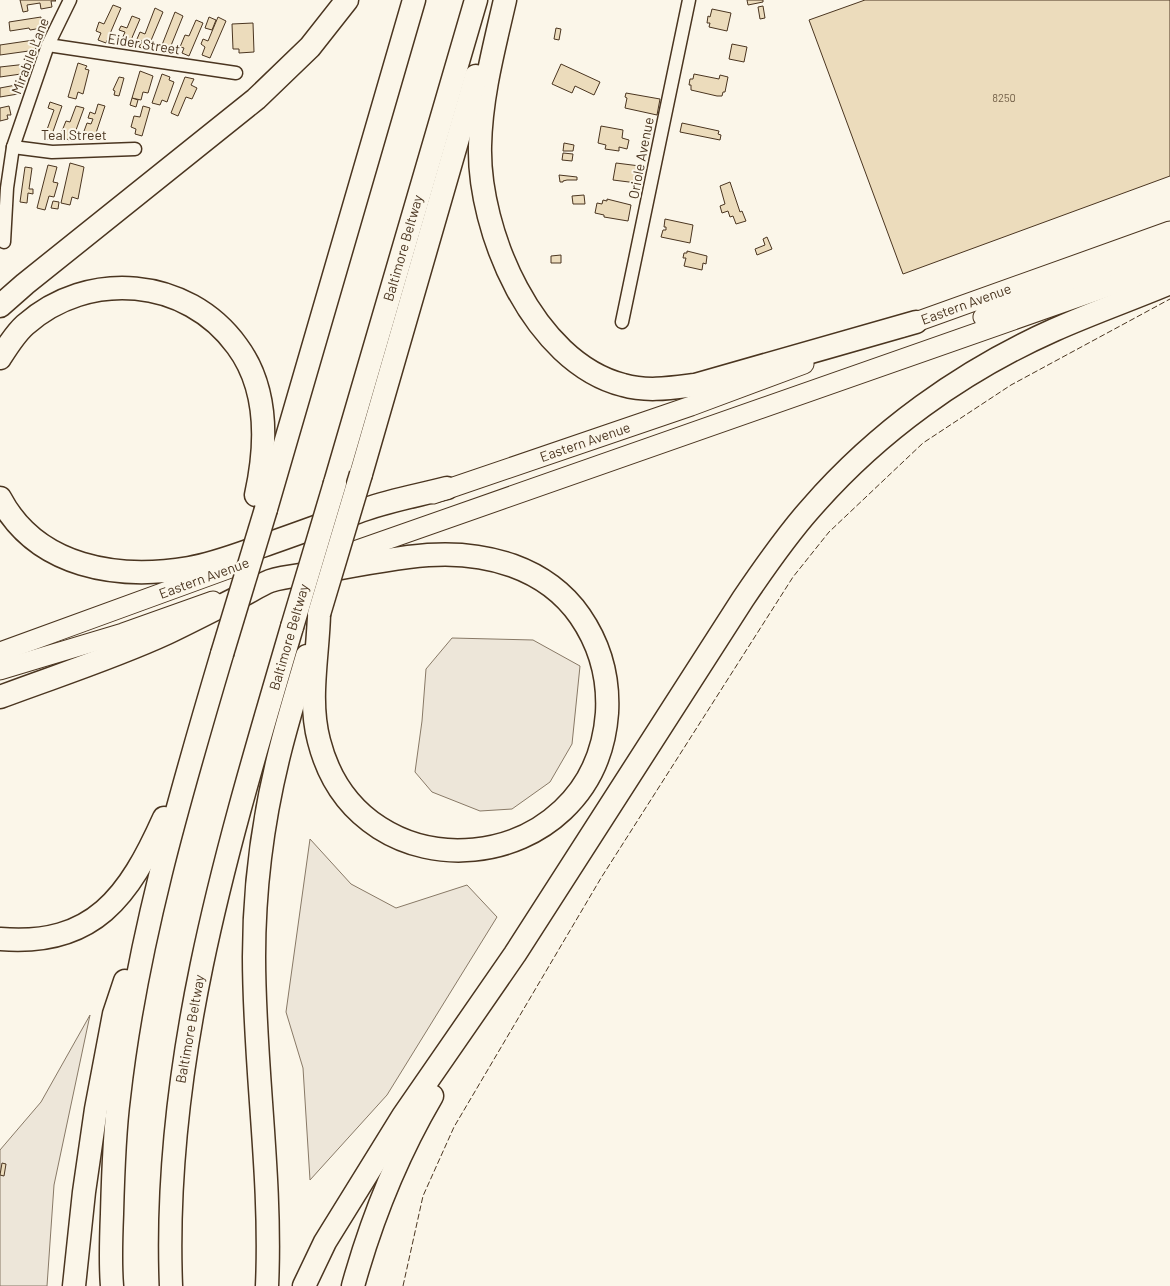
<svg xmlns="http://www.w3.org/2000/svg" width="1170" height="1286" font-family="Barlow,sans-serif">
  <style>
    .green { fill: #ede6d9; stroke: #887966 }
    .building { fill: #ecdcbc; stroke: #4a3520 }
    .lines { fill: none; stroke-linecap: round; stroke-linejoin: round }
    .street-casing { stroke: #4a3520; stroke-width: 15 }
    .primary-casing { stroke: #4a3520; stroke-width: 21 }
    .highway-casing { stroke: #4a3520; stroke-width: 25 }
    .street { stroke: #fbf6e9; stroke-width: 12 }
    .primary { stroke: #fbf6e9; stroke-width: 19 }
    .highway { stroke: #fbf6e9; stroke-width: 22 }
    .highway-bridge-casing { stroke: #4a3520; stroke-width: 25; stroke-linecap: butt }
    .highway-bridge { stroke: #fbf6e9; stroke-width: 22 }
    .fence { stroke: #4a3520; stroke-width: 1; stroke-dasharray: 6 2.5; stroke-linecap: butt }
    .labels { text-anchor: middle; stroke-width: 4; stroke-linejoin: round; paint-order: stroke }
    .number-label { font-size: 11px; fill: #725f47 }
    .street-label { font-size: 14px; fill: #4a3520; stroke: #fbf6e9 }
  </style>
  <rect width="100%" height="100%" fill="#fbf6e9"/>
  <g class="green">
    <path d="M452,638L533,640L580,666L572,744L550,782L512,809L480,811L432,792L415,772L422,721L426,669Z"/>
    <path d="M310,839L351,884L396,908L467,885L497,917L387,1095L310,1180L303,1068L286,1012Z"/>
    <path d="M90,1015L54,1185L47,1286H0V1150L41,1102Z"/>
  </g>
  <g class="building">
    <path d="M20,0H55L56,1H51L52,7L41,9L40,3L27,5L28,11L23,12Z"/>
    <path d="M747,0H763V2L748,5Z"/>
    <path d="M865,0H1170V176L903,274L809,20Z"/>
    <path d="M113,5L121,8L106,43L98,40L101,33L96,31L99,22L104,24Z"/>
    <path d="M763,6L765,18L760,19L758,7Z"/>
    <path d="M155,8L163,12L147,50L139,47L142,41L137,39L140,32L145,34Z"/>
    <path d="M712,9L731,13L727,31L709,27L710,23H707L708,16L710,17Z"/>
    <path d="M175,12L183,16L168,53L160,50Z"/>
    <path d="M132,16L140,19L128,47L120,44L125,32L119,30L121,26L127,28Z"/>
    <path d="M41,17L42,28L30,30L29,28L10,31L9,22Z"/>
    <path d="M209,17L216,20L212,30L205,28Z"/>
    <path d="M218,17L226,21L210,58L202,55L205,47L201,44L203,39L208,41Z"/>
    <path d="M196,20L203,23L189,56L182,53L184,48L180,47L185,35L189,36Z"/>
    <path d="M253,23L254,52L239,53V49H233L232,24Z"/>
    <path d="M556,28L561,29L559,40L554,39Z"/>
    <path d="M34,40L36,50L0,55V45Z"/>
    <path d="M732,44L747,47L744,62L729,59Z"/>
    <path d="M78,63L87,66L85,69L89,70L83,94L78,92L76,99L68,97Z"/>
    <path d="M27,64L28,73L0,77V67Z"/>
    <path d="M561,64L600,82L594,95L575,86L572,93L552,84Z"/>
    <path d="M140,71L153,76L148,93L143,92L141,100L132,98Z"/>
    <path d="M162,74L170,77L169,80L174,82L167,102L162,100L160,105L152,103Z"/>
    <path d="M694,74L719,79L720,75L728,77L725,92H723L722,96H717L691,90V85H689L690,79H693Z"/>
    <path d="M119,77L124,78L119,96L114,95L115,91L113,90Z"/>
    <path d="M185,77L194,79L191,85L197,88L192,99L186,97L178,116L171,113Z"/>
    <path d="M16,85L18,94L0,97V88Z"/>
    <path d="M626,93L660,99L657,115L625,108L627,98L625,97Z"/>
    <path d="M132,98L138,100L136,107L130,105Z"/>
    <path d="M50,102L62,106L50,140L44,138L54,110L48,108Z"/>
    <path d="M98,104L105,106L94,139L83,134L87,123L91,124L93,119L88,118L90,112L95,114Z"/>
    <path d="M9,106L11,115H7L8,119L0,121V108Z"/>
    <path d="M76,106L84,108L72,141L64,138L66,132L62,131L66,121L70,122Z"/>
    <path d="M143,106L150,108L142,136L135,134L136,129L131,127L134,116L140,117Z"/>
    <path d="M682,123L719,131L718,134L721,135L720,140L680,132Z"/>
    <path d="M601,126L623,130L622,138L629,140L627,149L619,147V151L605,149L606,145L598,143Z"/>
    <path d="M564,143L574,145L573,151H563Z"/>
    <path d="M563,153L573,154L572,161L562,160Z"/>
    <path d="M70,163L84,167L78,199L72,197L70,205L61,203Z"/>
    <path d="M616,163L640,166L637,183L613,180Z"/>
    <path d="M48,165L57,167L53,182L58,183L54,197L49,196L45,210L37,208Z"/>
    <path d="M25,167L32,168L29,189H33V194L28,193L27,203L20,202Z"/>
    <path d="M559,175L577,177V180H567L563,181V182H560Z"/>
    <path d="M730,182L740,212L742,211L746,221L736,224L733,216L730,217L728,211L722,213L720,206L725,204L720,186Z"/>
    <path d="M584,195L585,204H573L572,196Z"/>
    <path d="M607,199L631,205L628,221L604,217V215L595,213L597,203L602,204L603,200L607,201Z"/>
    <path d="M53,201L59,202L58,209L51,208Z"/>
    <path d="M665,219L693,225L690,243L661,237L663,230H666V227H664Z"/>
    <path d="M767,237L772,249L757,255L755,249L765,245L763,239Z"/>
    <path d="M687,251L707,256L706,264L703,263L702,270L684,266L686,258H683L684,253H687Z"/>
    <path d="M561,255V263H551V256Z"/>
    <path d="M2,1163L6,1164L4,1176L0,1175Z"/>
  </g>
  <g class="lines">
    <defs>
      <g id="street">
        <path d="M48,45L236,73"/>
        <path d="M13,147L52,152L135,149"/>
        <path d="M4,242L7,188L13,147L48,45L70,0"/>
        <path d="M622,322L689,0"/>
      </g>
      <g id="primary">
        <path d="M983,317L1170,248"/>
        <path d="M902,327L1170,231"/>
        <path d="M433,494L691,406L804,364"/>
        <path d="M326,561L1170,265"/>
        <path d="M0,652L236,566"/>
        <path d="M0,670L123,633L213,601"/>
      </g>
      <g id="highway">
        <path d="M505,0C494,48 481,96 480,146C478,231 533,362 623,385C647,392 671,388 695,385L916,322"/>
        <path d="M0,306L25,284L256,99L310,47L347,0"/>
        <path d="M0,358C7,347 15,334 25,325C88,269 187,277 237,346C269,389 267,445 256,495"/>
        <path d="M361,474L476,76"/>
        <path d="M335,483L476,0"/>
        <path d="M0,498C37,568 118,580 189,568C214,564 239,554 262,546C297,534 331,521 366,509C392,500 420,495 447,488"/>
        <path d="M266,509L414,0"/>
        <path d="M0,697C56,676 113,658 167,633C192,621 217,608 241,596C251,591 260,585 270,581C285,576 304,575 320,572C356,565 391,558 428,555C485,551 546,567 580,616C600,645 609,678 607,713C595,879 360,902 319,741C308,700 318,656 319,614"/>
        <path d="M0,939C94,947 129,896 164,818"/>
        <path d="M74,1286L84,1192L96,1109L114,1014L125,981"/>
        <path d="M112,1286C110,1262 111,1238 112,1214C113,1175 114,1135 119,1097C136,946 179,799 222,654"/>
        <path d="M171,1286C162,1059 229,842 292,627"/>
        <path d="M267,1286C272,1176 254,1067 254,957C254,888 263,818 280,751C288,719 298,687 307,656"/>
        <path d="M304,1286L325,1242L403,1116L515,954L743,599C764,568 786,536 811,508C877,432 962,371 1054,330C1092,313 1132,299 1170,283"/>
        <path d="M353,1286C371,1221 398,1154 432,1096"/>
      </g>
    </defs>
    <use href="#street" class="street-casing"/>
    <use href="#primary" class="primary-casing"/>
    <use href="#highway" class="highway-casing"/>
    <use href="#street" class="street"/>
    <use href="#primary" class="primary"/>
    <use href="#highway" class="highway"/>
    <defs>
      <g id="highway-bridge">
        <path d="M319,614L361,474"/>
        <path d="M292,627L335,483"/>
        <path d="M222,654L266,509"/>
      </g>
    </defs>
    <use href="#highway-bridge" class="highway-bridge-casing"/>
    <use href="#highway-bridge" class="highway-bridge"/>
    <path class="fence" d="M403,1286L423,1196L454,1127L601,878L793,577L829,532L923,443L1011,385L1170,299"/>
  </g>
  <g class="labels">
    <g class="number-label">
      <text x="1004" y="102">8250</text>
    </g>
    <g class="street-label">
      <text transform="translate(144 44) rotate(9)" y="5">Eider Street</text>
      <text transform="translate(30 56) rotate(-69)" y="5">Mirabile Lane</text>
      <text x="74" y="140">Teal Street</text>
      <text transform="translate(641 158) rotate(-79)" y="5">Oriole Avenue</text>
      <text transform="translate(403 248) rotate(-74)" y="5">Baltimore Beltway</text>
      <text transform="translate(966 304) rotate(-20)" y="5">Eastern Avenue</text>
      <text transform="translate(585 442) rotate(-19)" y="5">Eastern Avenue</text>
      <text transform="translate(204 578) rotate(-20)" y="5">Eastern Avenue</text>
      <text transform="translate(289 637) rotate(-74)" y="5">Baltimore Beltway</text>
      <text transform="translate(190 1029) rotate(-80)" y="5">Baltimore Beltway</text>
    </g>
  </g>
</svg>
